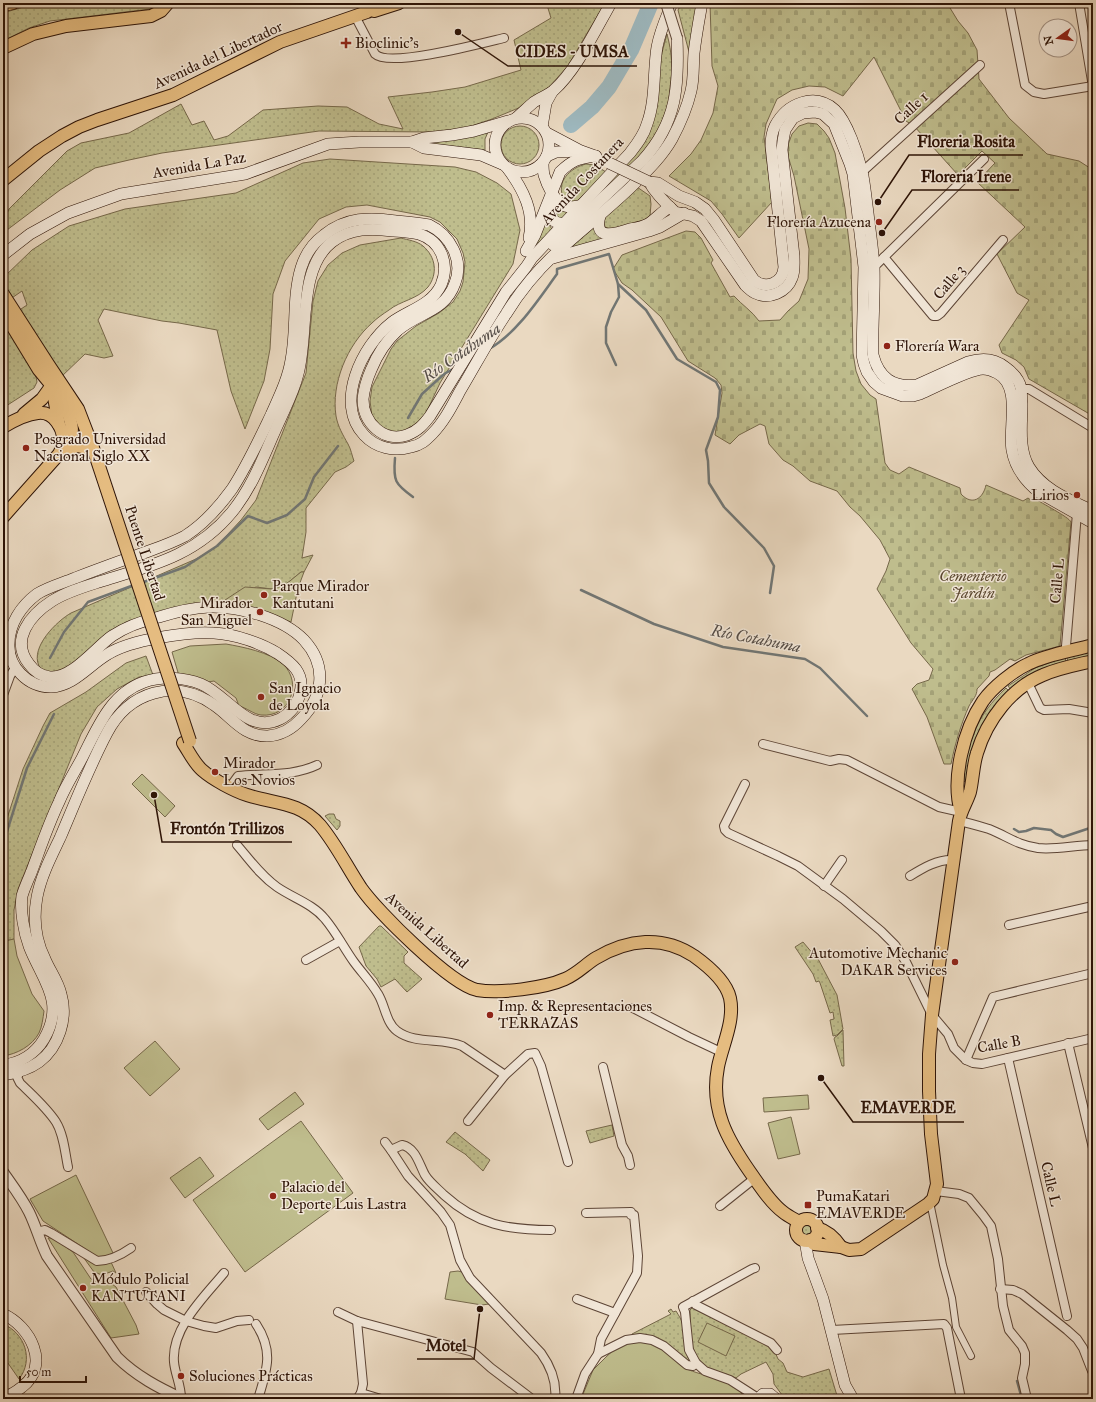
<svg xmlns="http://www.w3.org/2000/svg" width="1096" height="1402" font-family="'IM FELL Great Primer',serif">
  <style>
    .grass { fill: url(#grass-dots); stroke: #76684a }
    .cemetery { fill: url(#cemetery-stones); stroke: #76684a }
    .park { fill: #bfbd8d; stroke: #76684a }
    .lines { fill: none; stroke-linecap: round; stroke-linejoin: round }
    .stream { stroke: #717674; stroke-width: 2.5 }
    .river { stroke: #9db7bd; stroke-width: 16 }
    .pedestrian-casing { stroke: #5d4536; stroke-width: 8 }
    .minor-casing { stroke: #5d4536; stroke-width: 10 }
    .tertiary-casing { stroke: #5d4536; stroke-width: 12 }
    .secondary-casing { stroke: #2e1407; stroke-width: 12 }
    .primary-casing { stroke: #2e1407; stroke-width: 14 }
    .pedestrian { stroke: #f1e6d7; stroke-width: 6 }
    .minor { stroke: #f1e6d7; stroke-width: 8 }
    .tertiary { stroke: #f1e6d7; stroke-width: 10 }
    .secondary { stroke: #f1e6d7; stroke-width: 11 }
    .primary { stroke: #e5bc80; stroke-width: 12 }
    .tertiary-bridge-casing { stroke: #5d4536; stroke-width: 12; stroke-linecap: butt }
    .secondary-bridge-casing { stroke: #2e1407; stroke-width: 12; stroke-linecap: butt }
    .primary-bridge-casing { stroke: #2e1407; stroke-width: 14; stroke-linecap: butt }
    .tertiary-bridge { stroke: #f1e6d7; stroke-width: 10 }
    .secondary-bridge { stroke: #f1e6d7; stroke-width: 11 }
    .primary-bridge { stroke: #e5bc80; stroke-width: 12 }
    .poi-dot { fill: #8f2418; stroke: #f1e6d7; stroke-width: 1.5 }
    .labels { text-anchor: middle; stroke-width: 3; stroke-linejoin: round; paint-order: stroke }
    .poi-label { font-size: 15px; fill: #2e1407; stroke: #f1e6d7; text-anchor: start }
    .street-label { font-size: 15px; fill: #2e1407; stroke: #f1e6d7 }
    .park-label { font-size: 15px; font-style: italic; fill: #5a472f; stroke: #f1e6d7 }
    .water-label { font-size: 16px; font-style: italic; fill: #554d47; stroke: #f1e6d7 }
    .leader { fill: none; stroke: #2e1407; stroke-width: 1.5 }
    .callout-dot { fill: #2e1407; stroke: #f1e6d7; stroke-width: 1.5 }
    .callout-label { font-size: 16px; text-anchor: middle; font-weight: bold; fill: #2e1407; stroke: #f1e6d7; stroke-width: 3; stroke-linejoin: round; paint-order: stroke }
  </style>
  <defs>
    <pattern id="grass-dots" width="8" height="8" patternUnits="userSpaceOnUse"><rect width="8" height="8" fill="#bfbd8d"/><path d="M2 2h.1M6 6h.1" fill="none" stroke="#a4a278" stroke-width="1.8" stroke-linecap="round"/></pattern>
    <pattern id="cemetery-stones" width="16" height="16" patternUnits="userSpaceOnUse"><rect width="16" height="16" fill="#bfbd8d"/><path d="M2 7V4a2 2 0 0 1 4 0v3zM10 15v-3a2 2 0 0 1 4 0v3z" fill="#a4a278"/></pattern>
  </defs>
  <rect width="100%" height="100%" fill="#ead9c1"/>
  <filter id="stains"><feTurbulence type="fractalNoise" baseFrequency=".005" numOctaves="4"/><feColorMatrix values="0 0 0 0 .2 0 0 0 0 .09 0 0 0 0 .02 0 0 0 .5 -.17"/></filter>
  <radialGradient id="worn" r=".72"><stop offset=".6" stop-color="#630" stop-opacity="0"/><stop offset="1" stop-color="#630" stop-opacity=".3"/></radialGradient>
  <g class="grass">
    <path d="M37,3H160L158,6L150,9L50,21L29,28L3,41V13Z"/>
    <path d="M550,3H605L567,67L548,88L521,107L492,119L465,128L432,132L319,131L162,153L129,160L95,168L60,190L3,233V222L9,209L67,151L81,143L129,133L181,104L192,125L204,121L214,140L228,136L263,110L318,106L347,107L379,124L403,129L388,97L432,92L465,87L521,70L514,40L551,18L547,5Z"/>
    <path d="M682,3H698L689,52L678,10Z"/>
    <path d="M667,34C672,53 673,68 670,88C669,95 669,103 666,110C654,149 619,177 588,202L634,156Z"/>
    <circle cx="520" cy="145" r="19"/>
    <path d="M488,132L485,139V150L424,143Z"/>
    <path d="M330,159L455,167L476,172L497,183L511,194L520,230L513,264L440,383L426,413L416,424L405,431L392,435L381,428L372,416L370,401L372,387L391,349L397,341L416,326L439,313L453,302L460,291L463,282L465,262L463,253L457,239L440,222L430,217L367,205L346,207L319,219L285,261L273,294L270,349L264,381L245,429L231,391L217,330L179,323L162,321L104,309L98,320L113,356L104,358L85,354L61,377L35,372L37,382L34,388L3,408V321L27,305L22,291L3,304V278L32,250L69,226L125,209L236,193L303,163Z"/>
    <path d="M586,164L595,165L606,172L578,200L574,203L564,199C555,182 570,168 586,164Z"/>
    <path d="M637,187L650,196L651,204L650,216L642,221L610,229L605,227L604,223L605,218Z"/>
    <path d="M556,206L561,210L568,212L561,220L555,216Z"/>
    <path d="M545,219L552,229L532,253Z"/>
    <path d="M594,226L607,240L564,253Z"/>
    <path d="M401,238C408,240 417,241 423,246C436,257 438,274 428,287C418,299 400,301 389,310C383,314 377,318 372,323C347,345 331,384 336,416C338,427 343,435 348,444C351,449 352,456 354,461L346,467L335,472L306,508V532L302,558L313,555L304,572H301L285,585L272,589L256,587L222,602L122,630L60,677L45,674C44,671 41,669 39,666C30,647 57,621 71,613L196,559L215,548L241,520L256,500L306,373L313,301L318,281L328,265L342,253L360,245Z"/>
    <path d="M1093,651V657L1068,663L1067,657Z"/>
    <path d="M146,656L153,675L139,677L117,689L97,707L81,734L18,889L14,910V939L5,941L3,949V831L23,769L43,726L50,713L86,692L126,663Z"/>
    <path d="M1065,657L1066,663L1012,691L1008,686L1035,668Z"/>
    <path d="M1006,688L1010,692L968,782L961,781C968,742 976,716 1006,688Z"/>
    <path d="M329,814H334L336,819L340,821V826L337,830L325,816Z"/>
    <path d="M379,926H381L408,952L404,956V963L422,979L407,992L395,979L381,987L377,979L366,966L359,947Z"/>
    <path d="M803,942L814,955L817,957L837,995L843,1029L837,1035L833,1036L830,1020L834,1019L833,1012L830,1013L820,983L819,981L816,982L813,974L795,947Z"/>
    <path d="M843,1030L844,1066H842L834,1039L835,1037L837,1036Z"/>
    <path d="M612,1125L614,1136L590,1143L586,1131Z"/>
    <path d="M455,1132L490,1160L483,1171L465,1154L446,1142Z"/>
    <circle cx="806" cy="1230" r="5"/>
    <path d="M692,1308L770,1346L775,1352L778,1359L783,1363L787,1372L803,1377L829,1369L838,1399H785L774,1384L773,1374L766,1362L741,1374L736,1378C726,1374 713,1372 704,1366C688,1354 691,1328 690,1310Z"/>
    <path d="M671,1309L673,1312L676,1311C679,1316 682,1320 683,1326C685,1341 683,1348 690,1362L632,1335V1334L671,1314L668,1311Z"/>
    <path d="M3,1324C25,1333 34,1360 19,1379L3,1356Z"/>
  </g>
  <g class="cemetery">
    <path d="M710,3H947L958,21L968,33L977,50L979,79L1009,118L1047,154L1079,161L1093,170V416L1029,379L1024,367L1016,360L1002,353L999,345L1029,300L1017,293L997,254L1025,227L977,182L995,163L982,151L958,175L914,126L906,121L874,57L843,96L825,87L809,86L792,90L777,99L766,124L764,137L772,202L739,238L722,214L711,201L669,176L691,154L701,140L713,113L718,86L712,66Z"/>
    <path d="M808,123L817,124L824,131L829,138L835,153L845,208L851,259L853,353L856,371L861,384L870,395L876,399L885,463L890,470L899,474L909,467L960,488L961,494C972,506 983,499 986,485L1023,501L1028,498L1032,501L1034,498C1041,503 1069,517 1071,522L1060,646L1026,655L1015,661L1010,659L995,670L990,672L989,676L977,689C977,696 973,699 969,706C961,724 955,744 951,764H944L927,717L912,689L917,684L929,680L933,669L911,643L877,589L886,571L890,559L880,540L860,516L850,507L837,491L810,481L793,466L783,460L769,444L765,426L760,424L739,435L730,444L715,435L722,393L721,385L715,378L688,361L661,317L632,290L622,283L613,269L622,255L686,231L695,232L701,238L713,260L711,263L730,297L734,296C742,305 752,311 759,321L780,320L788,311L799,301L808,279L809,249L794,176L788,156V145L792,134L799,126Z"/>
  </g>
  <g class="park">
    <path d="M301,572H304L298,588L291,622L266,613L222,602L245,587L272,589L285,585Z"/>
    <path d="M226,644C243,647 269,652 283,664C303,683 290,718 261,715C253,714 247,708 239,706L236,698L214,681L208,682L194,677L179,676L172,652L190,646Z"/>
    <path d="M142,774L175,806L165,817L132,784Z"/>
    <path d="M14,939L17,956L32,994L44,1011C43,1018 42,1027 39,1033C32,1046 17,1054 3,1056V949L5,941Z"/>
    <path d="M155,1041L180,1069L150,1096L124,1068Z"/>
    <path d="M295,1092L304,1104L268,1130L259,1119Z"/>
    <path d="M808,1095L809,1109L764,1112L763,1098Z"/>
    <path d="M791,1117L800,1154L778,1159L768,1123Z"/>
    <path d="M301,1121L353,1193L245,1272L193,1200Z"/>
    <path d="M200,1157L214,1176L185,1198L170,1178Z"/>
    <path d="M76,1175L113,1253L102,1258L96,1256L43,1221L30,1199Z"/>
    <path d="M48,1238H53L73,1252L91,1279L96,1282L108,1281L116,1287L136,1325L139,1334L111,1338Z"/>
    <path d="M81,1254C92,1262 97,1268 111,1262L116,1273L113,1271L102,1275L94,1272Z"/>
    <path d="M458,1271L462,1272L467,1280L489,1304L482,1305L445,1299L450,1272Z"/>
    <path d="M707,1323L735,1336L726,1356L698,1342Z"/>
    <path d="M641,1342C652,1343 661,1347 669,1354C673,1357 676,1362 680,1365C700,1379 733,1374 745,1399H581L593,1370L606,1357L618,1346L628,1343Z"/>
  </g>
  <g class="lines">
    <g class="stream">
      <path d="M489,349C517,333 538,300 557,274V269L609,254L618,284L646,310L677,359L716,382L720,390L718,417L706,450L708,461L709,483L724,507L764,548L774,566L770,593"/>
      <path d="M616,365L606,343V327L611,312L619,297L618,284"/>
      <path d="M408,418L422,394L444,374L455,368"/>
      <path d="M395,458C393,481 395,484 413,497"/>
      <path d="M141,583L185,567L217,546L248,516L267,523L287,515L305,499L314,477L338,446"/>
      <path d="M581,590L654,624L723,647L805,659L820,668L867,716"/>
      <path d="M50,658L64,632L88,602L134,585"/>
      <path d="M1014,829L1019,832L1026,831L1034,828L1051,830L1056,834L1063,837L1093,827"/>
      <path d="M3,844L27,768L54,714"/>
      <path d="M1017,1381L1022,1399"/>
    </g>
    <path class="river" d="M571,125L592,107L609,87L631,50L651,3"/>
    <defs>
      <path id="pedestrian" d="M930,1202L943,1265L952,1298L956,1327L971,1356"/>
      <g id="minor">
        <path d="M1009,3L1025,85L1034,92L1044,94L1093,86"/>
        <path d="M1079,3L1093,87"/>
        <path d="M355,16L375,54C389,68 483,43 504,38"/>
        <path d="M862,172L980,65"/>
        <path d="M884,257L933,316H937L941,313L1003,240"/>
        <path d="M874,267L984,159"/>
        <path d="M1021,389H1029L1093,428"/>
        <path d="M1068,652L1066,646L1077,513"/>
        <path d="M1028,683L1040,708L1044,710L1069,709L1093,713"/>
        <path d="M3,695L10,676L15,668"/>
        <path d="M763,744L830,761L839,759L847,760L939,807L961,812"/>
        <path d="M745,784L724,826L725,830L728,833L778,856L798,866L843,899L881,931L895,945L906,962L932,1015L948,1034L954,1048L966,1060L973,1063L982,1064L1093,1038"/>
        <path d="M230,787L238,776C265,773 292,777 317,765"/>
        <path d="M959,821C969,823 979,826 989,829C1007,836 1017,845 1038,848C1056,850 1075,845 1093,845"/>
        <path d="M237,845C250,860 261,876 277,887C293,898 313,904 325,919C336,932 344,948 354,962C362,973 371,982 378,994C385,1005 386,1023 397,1031C416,1045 442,1037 462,1046L505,1075"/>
        <path d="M910,876C923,868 938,859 953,860"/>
        <path d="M824,886L842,860"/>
        <path d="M1009,925L1093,906"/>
        <path d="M306,960L340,941"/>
        <path d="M633,1008L689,1037L721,1052"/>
        <path d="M1068,1043L1093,1148"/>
        <path d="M1008,1058L1067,1316"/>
        <path d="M966,1060L993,997L1093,973"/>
        <path d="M603,1067L622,1145L628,1156L630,1165"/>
        <path d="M20,1072L17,1077L20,1083C32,1095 46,1107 56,1122C64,1135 65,1153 68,1167"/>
        <path d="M468,1121L505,1075L528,1054L535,1053L541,1066L568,1162"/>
        <path d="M385,1142L391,1150L408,1176L441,1212L450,1225L460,1260L470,1278L541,1353C551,1367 557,1382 555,1399"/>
        <path d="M391,1150L402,1145C416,1148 419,1164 425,1175C429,1182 438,1189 444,1195C477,1225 508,1230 551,1230"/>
        <path d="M936,1191L959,1194L969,1198L983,1215L991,1226L998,1259L1003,1306L1009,1330L1022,1346L1025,1353V1364L1022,1378L1027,1399"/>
        <path d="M720,1206L755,1178"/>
        <path d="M586,1213L631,1212V1215H634L638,1256L637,1273L601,1339L598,1354"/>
        <path d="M37,1232L45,1230L51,1233L97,1261C110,1261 121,1255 131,1248"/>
        <path d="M755,1268L752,1269L683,1307L685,1312L689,1350L696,1363L705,1371L730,1380L758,1398"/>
        <path d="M1000,1289L1013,1290L1022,1294L1067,1330L1077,1339L1083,1348L1092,1371"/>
        <path d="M146,1292L157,1304L164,1310L186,1321L204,1326L216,1328L237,1321L249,1320"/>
        <path d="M577,1299L615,1313"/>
        <path d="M693,1301L696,1305L771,1343L777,1350"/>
        <path d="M338,1312L357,1321L473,1352L491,1368L532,1399"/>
        <path d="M357,1321L363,1384L361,1393L357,1399"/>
        <path d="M256,1324C274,1351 267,1370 258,1399"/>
        <path d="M832,1330L944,1324L947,1328L961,1399"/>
        <path d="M361,1393L381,1399"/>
        <path d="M181,1398C181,1385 175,1374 174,1362C171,1328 205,1296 224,1273"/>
        <path d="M576,1399L585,1374L598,1354L626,1340L640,1338L652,1340L664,1346L687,1365L693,1366L696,1363"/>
      </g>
      <path id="tertiary" d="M3,1172C12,1185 22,1198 29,1212C36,1226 40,1242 47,1256L117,1357C136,1376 159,1388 183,1399"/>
      <g id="secondary">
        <circle cx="522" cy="145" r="27"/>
        <path d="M516,118C522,113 528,107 534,102C540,98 548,95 553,91C576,71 596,29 611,3"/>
        <path d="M542,127L546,103L552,92"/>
        <path d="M547,133L581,151L595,156"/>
        <path d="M412,142L424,148L481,155L502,164"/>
        <path d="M547,156L556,152L579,151"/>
        <path d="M543,162C543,166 543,171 544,175C547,185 554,200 563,205C568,208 574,207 579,206"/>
        <path d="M508,169C523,189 535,212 529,238"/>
        <path d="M649,182C656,194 665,203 675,212L693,216L701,221L745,285C748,288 751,291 755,293C769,300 787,292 792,278C795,271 794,263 794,256L782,150L783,141L785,130L793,118L803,113L815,112L823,114L834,124L850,164L853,174L864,267L862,355L864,364L867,372L874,382L881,388L903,396H913L920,394C934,388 970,369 983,369C988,369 993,371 997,373C1022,386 1008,427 1012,450C1015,468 1026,482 1040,493L1093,523"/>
        <path d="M649,182L658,183L679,196L695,202L705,209L714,220L754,280C766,290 783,283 784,267L771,146C771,139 772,132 775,126C787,103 815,92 835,110C847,121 858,155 862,171C865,185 866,199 868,213C870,231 873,249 874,267C875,297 872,326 873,355C879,378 893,388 917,385L968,362C981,358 994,358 1005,367C1012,372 1019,379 1021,388C1022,393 1021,399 1022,404C1022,423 1018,449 1029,467C1043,490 1070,500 1093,511"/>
        <path d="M551,202C549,219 551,224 569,224"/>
        <path d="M600,216C593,241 615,234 630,229C636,228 643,227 648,224C656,219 662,211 670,207"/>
        <path d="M553,245L643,160C677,122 679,86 677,38"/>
        <path d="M526,251L535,235L560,172C572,160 579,158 596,156"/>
        <path d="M3,255L30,234L68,213L121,194L245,174L328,144L359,142H412L424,138L452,135L474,131L508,121"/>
        <path d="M553,258L649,231L660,227L684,213"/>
        <path d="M3,1065C20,1063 35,1054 44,1039C66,1001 42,980 29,946C24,932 20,911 22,896C24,889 28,880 31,873C40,849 48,825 59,802C65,787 74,773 82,758C97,729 110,694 144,682C161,676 184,677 201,684C228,695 247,735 280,719C290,714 298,704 300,693C305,673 292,663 277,653C261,643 234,634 214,633C188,631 130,640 108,654C89,665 74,686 51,687C27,687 8,666 9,644C9,624 21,606 37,594C48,587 63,583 75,578C96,570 117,562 138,555C154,549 170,544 185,536C204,524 219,507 232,489C247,466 259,440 271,415C279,397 288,379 291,360C297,330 292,298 301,268C305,255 313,243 324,235C346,217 370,217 396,221C407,222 418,223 429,225C450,235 464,260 455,283C445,312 419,312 398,330C386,341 377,355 371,370C367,379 364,390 363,399C363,423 384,443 407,435C418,431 424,424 430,416L506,292L526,267L532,258L630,153C637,144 644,135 647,124C656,100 653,72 657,47C660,31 666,18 672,3"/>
        <path d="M3,1075C16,1073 28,1070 39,1062C59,1047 68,1018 61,994C58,981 50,971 45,959C35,939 33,919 37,897C41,876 51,857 60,838C75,803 89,767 107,733C128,692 175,677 214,705C232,717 243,737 268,736C281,735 292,729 301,719C324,696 327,665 304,640C283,618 239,606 209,607C192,608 175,612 159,617C142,621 127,626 112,636C95,648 72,679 50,677C41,676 34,671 29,664C10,640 30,615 52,601C66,592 83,587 99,582C150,566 196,556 232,512C254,485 265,452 279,422C286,406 294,391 298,374C309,334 297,269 332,242C350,228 372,228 393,231C397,231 415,233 419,234C441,241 450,264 441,285C431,306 408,310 391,323C362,346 334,403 364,435C376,448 394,452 411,447C421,445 425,441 432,434C444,422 452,406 460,391C475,366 489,339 506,314C519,293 536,272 554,255C579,232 606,211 631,187C646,172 661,158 672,139C680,124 687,108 691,91C694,79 693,66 694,53C696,36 699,20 702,3"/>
        <path d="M805,1240L808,1258L823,1299L845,1385L853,1399"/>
        <path d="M3,1314C30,1326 51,1365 22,1387C17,1391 10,1396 3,1397"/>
        <path d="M758,1399L763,1394H770L776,1399"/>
      </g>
      <g id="primary">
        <path d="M3,5L13,3"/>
        <path d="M374,11L399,3"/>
        <path d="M3,48L33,34L66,26L151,16L161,11L168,3"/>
        <path d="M3,180L39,151L62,136L79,127L97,120L173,95L280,42L367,12L381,3"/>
        <path d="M3,294L48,364L78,409L93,448"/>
        <path d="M3,311L39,370L67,404"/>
        <path d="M52,386L59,425"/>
        <path d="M63,397C68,418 78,427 67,449"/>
        <path d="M24,414L42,399L52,385"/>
        <path d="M3,427C13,421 26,414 38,413C53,411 64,428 63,442C63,446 61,450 59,454L3,517"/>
        <path d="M63,452L77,446L86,448"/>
        <path d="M183,743C189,752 194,763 202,770C212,779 234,791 247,795C274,804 299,801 320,825C336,844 347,867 361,888C378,912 450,984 477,990C499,994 545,988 565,979C577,974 586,964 596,958C628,939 663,935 694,956C708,966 726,981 730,998C735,1021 722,1046 718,1067C710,1109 727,1139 750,1172C760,1186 770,1202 783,1212C788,1216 794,1219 799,1222"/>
        <path d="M961,812C951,779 964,729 983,701C993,687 1013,671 1028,664C1048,654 1072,651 1093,645"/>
        <circle cx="807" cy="1230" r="11"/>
        <path d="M817,1228C828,1231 835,1238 841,1247"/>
        <path d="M810,1240L814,1244L841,1247L849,1250L861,1249L928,1204L933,1199L937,1184L931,1134L929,1091V1054L932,1015L959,821C961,810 967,802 970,792C973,779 973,765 977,753C987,720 1011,688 1043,675C1059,668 1076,665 1093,661"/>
      </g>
    </defs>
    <use href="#pedestrian" class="pedestrian-casing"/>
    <use href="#minor" class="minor-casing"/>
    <use href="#tertiary" class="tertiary-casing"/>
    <use href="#secondary" class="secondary-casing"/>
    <use href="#primary" class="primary-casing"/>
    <use href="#pedestrian" class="pedestrian"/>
    <use href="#minor" class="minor"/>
    <use href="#tertiary" class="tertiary"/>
    <use href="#secondary" class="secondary"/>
    <use href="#primary" class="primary"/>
    <defs>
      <path id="tertiary-bridge" d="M666,3L677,38"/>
      <path id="secondary-bridge" d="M609,163L649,182"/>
      <path id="primary-bridge" d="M93,448L190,741"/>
    </defs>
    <use href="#tertiary-bridge" class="tertiary-bridge-casing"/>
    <use href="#secondary-bridge" class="secondary-bridge-casing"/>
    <use href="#primary-bridge" class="primary-bridge-casing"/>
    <use href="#tertiary-bridge" class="tertiary-bridge"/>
    <use href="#secondary-bridge" class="secondary-bridge"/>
    <use href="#primary-bridge" class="primary-bridge"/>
  </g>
  <g class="poi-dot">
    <path d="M344 37h4v4h4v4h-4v4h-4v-4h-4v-4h4z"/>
    <circle cx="879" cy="222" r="4"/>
    <circle cx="887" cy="346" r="4"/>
    <circle cx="26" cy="448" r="4"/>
    <circle cx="1077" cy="495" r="4"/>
    <circle cx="264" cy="595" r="4"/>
    <circle cx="260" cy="612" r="4"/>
    <circle cx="261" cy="697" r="4"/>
    <circle cx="215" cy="772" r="4"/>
    <circle cx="955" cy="962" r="4"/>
    <circle cx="490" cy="1015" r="4"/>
    <circle cx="273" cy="1196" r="4"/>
    <rect x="804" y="1201" width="8" height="8" rx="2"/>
    <circle cx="83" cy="1288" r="4"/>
    <circle cx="181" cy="1376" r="4"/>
  </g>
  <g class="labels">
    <g class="poi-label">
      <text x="355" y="48">Bioclinic's</text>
      <text x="871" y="227" text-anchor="end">Florería Azucena</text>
      <text x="895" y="351">Florería Wara</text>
      <text x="34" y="444">Posgrado Universidad<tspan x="34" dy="17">Nacional Siglo XX</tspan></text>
      <text x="1069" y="500" text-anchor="end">Lirios</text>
      <text x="272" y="591">Parque Mirador<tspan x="272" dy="17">Kantutani</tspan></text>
      <text x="252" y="608" text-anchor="end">Mirador<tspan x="252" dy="17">San Miguel</tspan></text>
      <text x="269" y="693">San Ignacio<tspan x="269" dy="17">de Loyola</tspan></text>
      <text x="223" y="768">Mirador<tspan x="223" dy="17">Los Novios</tspan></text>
      <text x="947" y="958" text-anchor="end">Automotive Mechanic<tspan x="947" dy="17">DAKAR Services</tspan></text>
      <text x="498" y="1011">Imp. &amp; Representaciones<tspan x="498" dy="17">TERRAZAS</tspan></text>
      <text x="281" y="1192">Palacio del<tspan x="281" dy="17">Deporte Luis Lastra</tspan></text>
      <text x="816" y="1201">PumaKatari<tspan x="816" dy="17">EMAVERDE</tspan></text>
      <text x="91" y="1284">Módulo Policial<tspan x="91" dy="17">KANTUTANI</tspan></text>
      <text x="189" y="1381">Soluciones Prácticas</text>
    </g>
    <g class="street-label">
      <text transform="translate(218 55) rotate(-25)" y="5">Avenida del Libertador</text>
      <text transform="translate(911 108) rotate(-43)" y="5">Calle 1</text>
      <text transform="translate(199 165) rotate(-10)" y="5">Avenida La Paz</text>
      <text transform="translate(582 181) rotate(-47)" y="5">Avenida Costanera</text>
      <text transform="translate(949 282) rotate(-50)" y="5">Calle 3</text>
      <text transform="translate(145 553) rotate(72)" y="5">Puente Libertad</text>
      <text transform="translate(1057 581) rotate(-85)" y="5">Calle L</text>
      <text transform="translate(427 930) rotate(42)" y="5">Avenida Libertad</text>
      <text transform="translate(999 1044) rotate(-10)" y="5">Calle B</text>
      <text transform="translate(1051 1184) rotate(77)" y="5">Calle L</text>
    </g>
    <g class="park-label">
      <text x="973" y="581">Cementerio<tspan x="973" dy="17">Jardín</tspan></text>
    </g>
    <g class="water-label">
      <text transform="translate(461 352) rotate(-35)" y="6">Río Cotahuma</text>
      <text transform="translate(756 638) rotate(11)" y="6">Río Cotahuma</text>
    </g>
  </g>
  <path class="leader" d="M458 32L508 66H637M878 202L909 155H1023M882 233L912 190H1019M154 795L162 842H292M821 1078L853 1122H964M480 1309L474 1359H417"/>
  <g class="callout-dot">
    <circle cx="458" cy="32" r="4"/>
    <circle cx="878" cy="202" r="4"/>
    <circle cx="882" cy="233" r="4"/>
    <circle cx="154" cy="795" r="4"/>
    <circle cx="821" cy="1078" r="4"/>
    <circle cx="480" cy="1309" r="4"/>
  </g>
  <g class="callout-label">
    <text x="572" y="57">CIDES - UMSA</text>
    <text x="966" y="147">Floreria Rosita</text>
    <text x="966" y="182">Floreria Irene</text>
    <text x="227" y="834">Frontón Trillizos</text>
    <text x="908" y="1113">EMAVERDE</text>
    <text x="446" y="1351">Motel</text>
  </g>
  <rect width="1096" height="1402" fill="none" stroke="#ead9c1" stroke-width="16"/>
  <rect x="4" y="4" width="1088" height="1394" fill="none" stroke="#2e1407" stroke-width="2"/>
  <rect x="8" y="8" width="1080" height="1386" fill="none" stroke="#2e1407"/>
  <g transform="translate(1058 38) rotate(256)"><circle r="19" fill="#f1e6d7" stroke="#a39284"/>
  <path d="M0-3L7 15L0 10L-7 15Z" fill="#8f2418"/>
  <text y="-6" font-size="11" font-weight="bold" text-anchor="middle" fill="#2e1407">N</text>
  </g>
  <path d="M20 1376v6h66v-6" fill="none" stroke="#2e1407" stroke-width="2"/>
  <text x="26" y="1376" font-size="12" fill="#2e1407" stroke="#f1e6d7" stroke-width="3" paint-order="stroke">50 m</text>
  <rect width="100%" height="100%" filter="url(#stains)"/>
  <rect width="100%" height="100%" fill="url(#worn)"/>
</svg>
